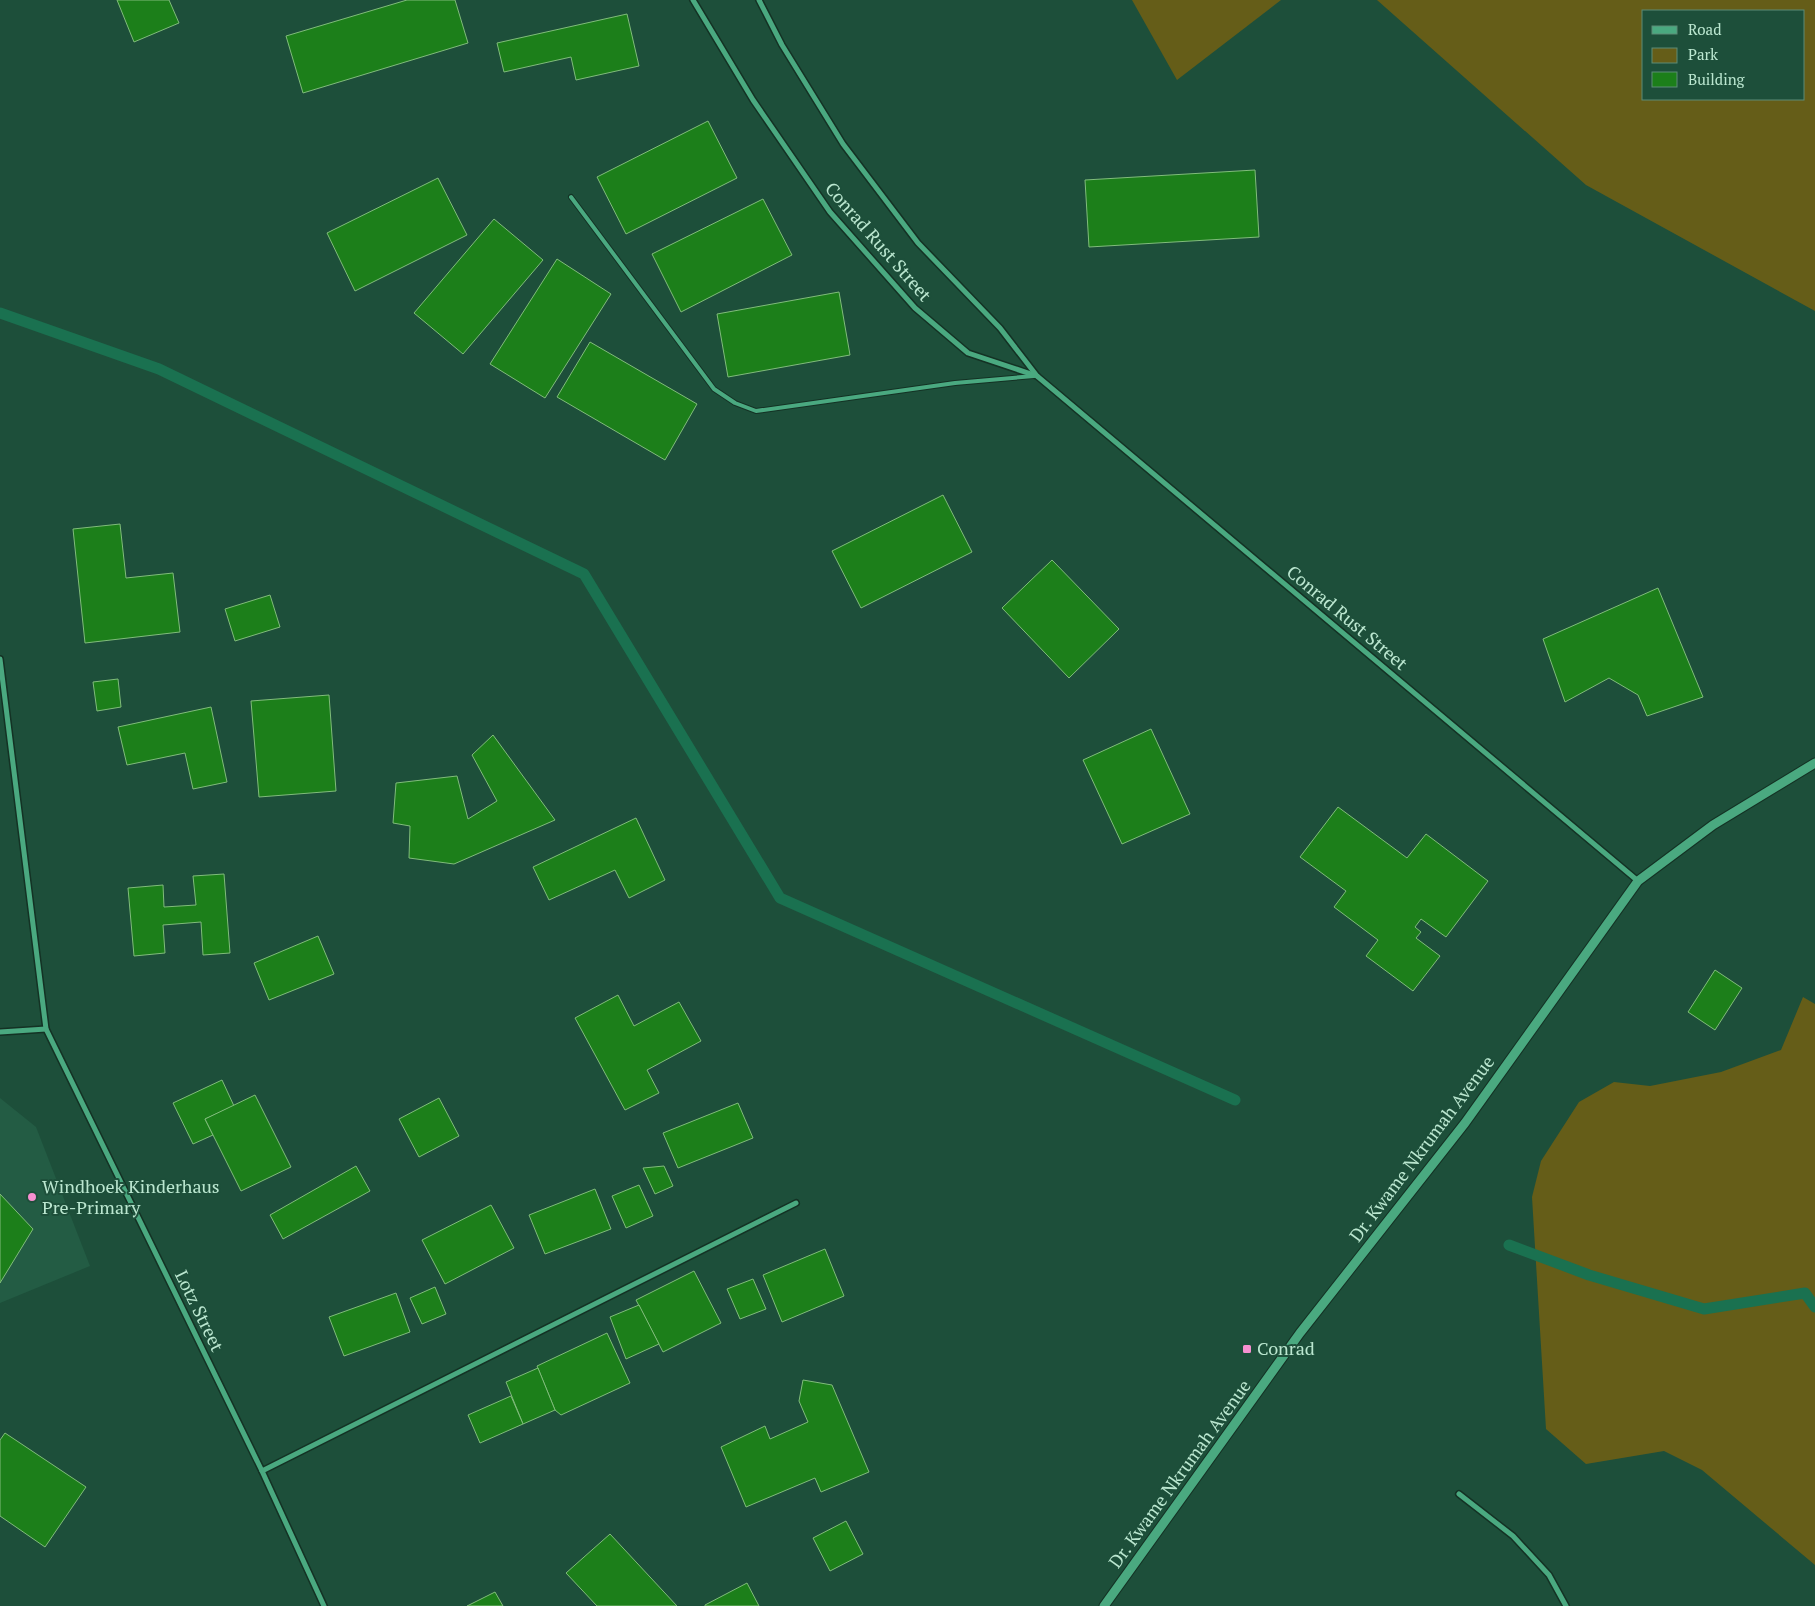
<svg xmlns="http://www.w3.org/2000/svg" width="1815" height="1606" font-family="'PT Serif',serif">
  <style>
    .built { fill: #235c44 }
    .green { fill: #655d18; fill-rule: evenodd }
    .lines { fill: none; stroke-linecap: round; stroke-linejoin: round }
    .stream { stroke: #1a7150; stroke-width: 11 }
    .building { fill: #1c7f1a; stroke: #80bc7b }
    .service-casing { stroke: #143224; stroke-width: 6 }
    .minor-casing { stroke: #143224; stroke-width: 8 }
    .tertiary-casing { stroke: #143224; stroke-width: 11 }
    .service { stroke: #4aa980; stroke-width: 4 }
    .minor { stroke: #4aa980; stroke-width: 5 }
    .tertiary { stroke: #4aa980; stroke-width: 9 }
    .poi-dot { fill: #f690d0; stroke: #1d4f3a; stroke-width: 2 }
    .labels { text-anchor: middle; stroke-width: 4; stroke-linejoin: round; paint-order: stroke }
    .street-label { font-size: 18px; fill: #bbe7d0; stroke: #1d4f3a }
    .poi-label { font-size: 18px; fill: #bbe7d0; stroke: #1d4f3a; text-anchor: start }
  </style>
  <rect width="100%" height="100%" fill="#1d4f3a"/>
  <path class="built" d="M0,1098L36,1127L90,1266L0,1303Z"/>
  <g class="green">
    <path d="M1132,0H1281L1177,80Z"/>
    <path d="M1377,0H1815V311L1586,185ZM1644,11H1804V99H1644Z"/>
    <path d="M1803,997L1815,1004V1565L1702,1470L1664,1451L1586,1464L1546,1429L1532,1197L1541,1161L1579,1102L1614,1082L1650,1086L1721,1072L1781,1050Z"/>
  </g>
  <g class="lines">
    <g class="stream">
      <path d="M0,313L159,369L584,574L780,898L1235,1100"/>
      <path d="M1509,1245L1589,1275L1704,1309L1805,1293L1815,1307"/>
    </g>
  </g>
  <g class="building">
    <path d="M117,0H169L179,23L134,42Z"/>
    <path d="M407,0H455L468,43L303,93L286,36Z"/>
    <path d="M627,14L639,66L576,80L571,57L504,72L497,43Z"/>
    <path d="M708,121L737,178L626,234L597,177Z"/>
    <path d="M1255,170L1259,237L1089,247L1085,180Z"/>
    <path d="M438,178L467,235L355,291L327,233Z"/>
    <path d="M763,199L792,255L681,312L652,254Z"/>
    <path d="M494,219L543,260L463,354L414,313Z"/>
    <path d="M557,259L611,294L545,398L490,364Z"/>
    <path d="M839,292L850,355L728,377L717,314Z"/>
    <path d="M590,342L697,404L665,460L557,397Z"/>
    <path d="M943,495L972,552L861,608L832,551Z"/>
    <path d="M120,524L126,578L173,573L180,632L85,643L73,529Z"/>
    <path d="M1052,560L1119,629L1069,678L1002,608Z"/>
    <path d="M1658,588L1703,697L1647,716L1638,695L1609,678L1565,702L1543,639Z"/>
    <path d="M270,595L280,627L235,641L225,609Z"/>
    <path d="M118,679L121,707L97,711L93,682Z"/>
    <path d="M329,695L336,791L259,797L251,701Z"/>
    <path d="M211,707L227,782L193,789L185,753L127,765L118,727Z"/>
    <path d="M1151,729L1190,814L1122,844L1083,760Z"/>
    <path d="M493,735L555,820L454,864L409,858L410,826L393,823L396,783L457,776L468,819L497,801L472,755Z"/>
    <path d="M1338,807L1407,858L1426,834L1488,881L1446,937L1421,919L1415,927L1421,932L1416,938L1440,956L1413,991L1366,956L1378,940L1334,907L1346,891L1300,857Z"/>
    <path d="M636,818L665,880L629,898L615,870L549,900L533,867Z"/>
    <path d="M224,874L230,953L203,955L201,922L163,925L165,953L134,956L128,888L163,885L164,907L196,905L193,876Z"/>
    <path d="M318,936L334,974L269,1000L254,963Z"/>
    <path d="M1715,970L1742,988L1715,1030L1688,1012Z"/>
    <path d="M618,995L634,1026L679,1002L701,1041L647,1070L659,1093L625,1110L575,1018Z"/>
    <path d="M222,1080L234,1106L205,1119L213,1135L193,1144L173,1103Z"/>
    <path d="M255,1095L291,1167L241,1191L205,1119Z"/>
    <path d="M439,1098L459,1136L419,1157L399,1119Z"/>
    <path d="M738,1103L753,1138L678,1168L663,1133Z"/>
    <path d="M356,1166L370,1191L283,1239L270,1215Z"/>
    <path d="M664,1166L673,1186L655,1194L643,1168Z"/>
    <path d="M639,1185L653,1216L626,1228L612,1196Z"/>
    <path d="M595,1189L611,1229L545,1254L529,1215Z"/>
    <path d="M0,1194L33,1229L0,1283Z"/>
    <path d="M491,1205L514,1248L445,1284L422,1240Z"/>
    <path d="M825,1249L844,1296L782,1322L763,1275Z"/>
    <path d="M694,1271L721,1323L663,1352L636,1300Z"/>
    <path d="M753,1279L766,1309L740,1319L727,1289Z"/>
    <path d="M435,1287L446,1314L422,1324L410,1298Z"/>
    <path d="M396,1293L410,1332L344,1356L329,1317Z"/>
    <path d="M639,1305L659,1344L626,1359L610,1317Z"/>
    <path d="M607,1333L630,1383L561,1415L555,1410L537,1366Z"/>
    <path d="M538,1368L555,1410L523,1424L506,1382Z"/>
    <path d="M803,1380L832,1385L869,1472L821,1492L815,1478L746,1507L721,1447L765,1426L770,1439L808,1422L799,1401Z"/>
    <path d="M511,1396L523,1424L480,1443L468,1415Z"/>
    <path d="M5,1433L86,1487L45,1547L0,1516V1440Z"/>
    <path d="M846,1521L863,1554L830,1571L813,1538Z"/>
    <path d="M610,1534L677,1606H597L566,1573Z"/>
    <path d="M747,1583L759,1606H705V1605Z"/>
    <path d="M495,1592L503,1606H467Z"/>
  </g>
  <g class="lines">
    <defs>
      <path id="service" d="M571,197L714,389L735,403L756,411L955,383L1034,376"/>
      <g id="minor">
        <path d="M693,0L753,100L830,212L915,308L968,353L1037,376"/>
        <path d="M759,0L782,45L843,144L918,243L1000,328L1037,376L1638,881"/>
        <path d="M0,659L46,1029L262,1471L324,1606"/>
        <path d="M0,1032L46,1029"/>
        <path d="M262,1471L796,1203"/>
        <path d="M1459,1494L1513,1536L1549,1575L1566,1606"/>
      </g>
      <path id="tertiary" d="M1104,1606L1300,1333L1465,1123L1638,881L1713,825L1815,763"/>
    </defs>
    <use href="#service" class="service-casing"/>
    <use href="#minor" class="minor-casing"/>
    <use href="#tertiary" class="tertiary-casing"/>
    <use href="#service" class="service"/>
    <use href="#minor" class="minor"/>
    <use href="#tertiary" class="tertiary"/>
  </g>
  <g class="poi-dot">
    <circle cx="32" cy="1197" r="5"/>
    <rect x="1242" y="1344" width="10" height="10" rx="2.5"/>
  </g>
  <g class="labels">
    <g class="street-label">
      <text transform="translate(878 242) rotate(49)" y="6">Conrad Rust Street</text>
      <text transform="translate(1347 618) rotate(40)" y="6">Conrad Rust Street</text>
      <text transform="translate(1422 1149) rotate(-53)" y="6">Dr. Kwame Nkrumah Avenue</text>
      <text transform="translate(199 1311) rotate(64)" y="6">Lotz Street</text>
      <text transform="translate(1180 1474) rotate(-54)" y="6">Dr. Kwame Nkrumah Avenue</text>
    </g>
    <g class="poi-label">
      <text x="42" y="1193">Windhoek Kinderhaus<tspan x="42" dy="21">Pre-Primary</tspan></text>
      <text x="1257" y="1355">Conrad</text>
    </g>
  </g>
  <rect x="1642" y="10" width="162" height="90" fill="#1d4f3a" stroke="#5c8c76"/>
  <rect x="1652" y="26" width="25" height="8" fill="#4aa980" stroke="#5c8c76"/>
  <text x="1688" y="35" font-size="15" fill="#bbe7d0">Road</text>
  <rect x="1652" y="48" width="25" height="15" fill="#655d18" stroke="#5c8c76"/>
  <text x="1688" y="60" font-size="15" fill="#bbe7d0">Park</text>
  <rect x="1652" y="72" width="25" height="15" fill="#1c7f1a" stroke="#5c8c76"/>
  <text x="1688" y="85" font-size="15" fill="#bbe7d0">Building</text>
</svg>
